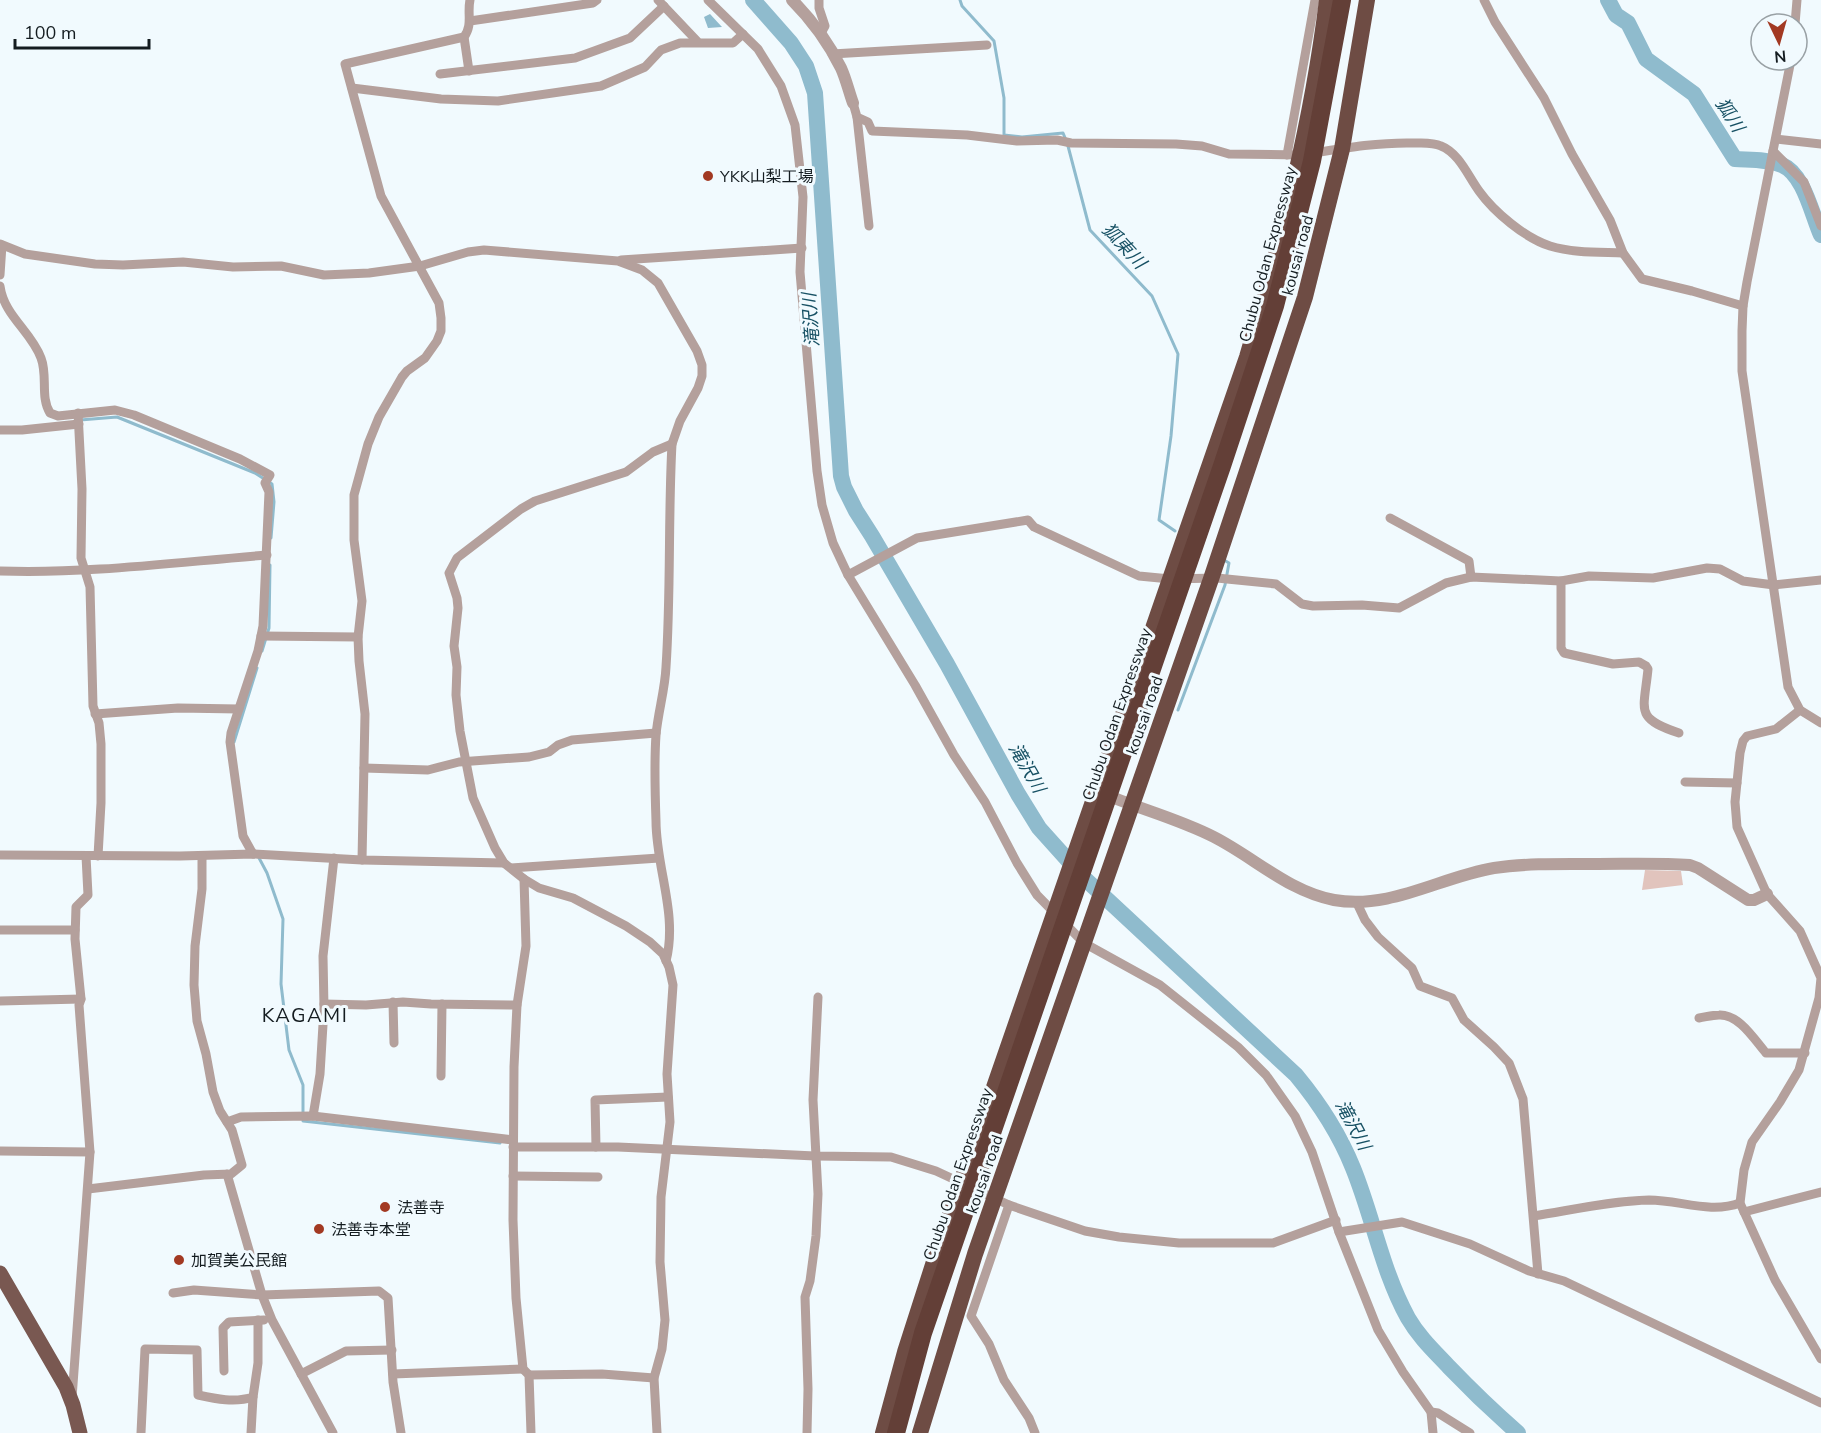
<svg xmlns="http://www.w3.org/2000/svg" width="1821" height="1433" font-family="'Nunito Sans','Noto Sans JP',sans-serif">
  <style>
    .green { fill: #e1c4bd }
    .water { fill: #8fbbcd }
    .lines { fill: none; stroke-linecap: round; stroke-linejoin: round }
    .stream { stroke: #8fbbcd; stroke-width: 3 }
    .river { stroke: #8fbbcd; stroke-width: 16 }
    .minor { stroke: #b4a09c; stroke-width: 9 }
    .tertiary { stroke: #b4a09c; stroke-width: 12 }
    .primary { stroke: #795851; stroke-width: 15 }
    .trunk { stroke: #6e4c44; stroke-width: 16 }
    .motorway-bridge { stroke: #633f37; stroke-width: 18 }
    .poi-dot { fill: #a23922; stroke: #f1fafe; stroke-width: 2 }
    .labels { text-anchor: middle; stroke-width: 6; stroke-linejoin: round; paint-order: stroke }
    .poi-label { font-size: 16px; fill: #141c20; stroke: #f1fafe; text-anchor: start }
    .street-label { font-size: 16px; fill: #141c20; stroke: #f1fafe }
    .water-label { font-size: 18px; font-style: italic; fill: #175164; stroke: #f1fafe }
    .quarter-label { font-size: 20px; letter-spacing: 1.5px; fill: #141c20; stroke: #f1fafe }
  </style>
  <rect width="100%" height="100%" fill="#f1fafe"/>
  <path class="green" d="M1645,870L1681,871L1683,885L1642,890Z"/>
  <path class="water" d="M710,14L722,27L708,28L704,17Z"/>
  <g class="lines">
    <g class="stream">
      <path d="M960,0L962,6L994,41L1004,98V135L1022,137L1063,133L1066,140"/>
      <path d="M1068,146L1090,230L1152,296L1178,354L1171,436L1159,520L1175,531"/>
      <path d="M80,420L117,417L255,473L272,484L274,502L271,538"/>
      <path d="M262,651L269,628L270,565"/>
      <path d="M1178,710L1225,585L1229,563L1224,560"/>
      <path d="M234,742L257,668"/>
      <path d="M258,856L267,873L283,919L281,984L289,1050L303,1085V1121L500,1143"/>
    </g>
    <g class="river">
      <path d="M753,0L791,43L806,66L815,93L841,476L844,487L856,511L872,536L947,664L1018,794L1039,828L1083,877L1296,1075C1320,1104 1339,1133 1353,1168C1373,1217 1382,1271 1408,1318C1419,1337 1434,1351 1449,1367C1471,1390 1494,1412 1518,1433"/>
      <path d="M1608,0L1616,15L1628,23L1646,59L1694,94L1735,159C1750,160 1767,159 1782,165C1804,174 1812,215 1821,235"/>
    </g>
    <g class="minor">
      <path d="M658,0L697,41"/>
      <path d="M708,0L758,49L781,86L795,125L803,197L800,272L817,471L822,505L833,543L848,575L915,685L954,755L985,802L1017,863L1037,895L1084,943L1160,985L1238,1047L1266,1075L1295,1116L1312,1152L1339,1232L1378,1330L1403,1372L1431,1412L1433,1433"/>
      <path d="M819,0V8L825,26L820,35"/>
      <path d="M1484,0L1495,22L1544,98L1572,154L1610,220L1623,253L1642,279L1692,291L1743,306"/>
      <path d="M470,21L593,3L597,0"/>
      <path d="M1795,24L1797,0"/>
      <path d="M464,37L469,71"/>
      <path d="M832,54L987,45"/>
      <path d="M1791,60L1747,282L1743,306L1742,331V371L1788,687L1800,710L1821,723"/>
      <path d="M440,74L575,58L630,38L664,6"/>
      <path d="M352,88L441,99L498,101L601,86L645,67L661,50L680,43H733L743,34"/>
      <path d="M853,103L857,117L868,122L872,131L967,135L1017,141L1057,140L1071,143L1176,144L1202,146L1229,154L1301,155C1339,149 1376,142 1414,143C1423,143 1433,142 1441,146C1459,153 1468,176 1479,191C1494,212 1525,238 1550,246C1573,253 1599,252 1623,253"/>
      <path d="M857,117L869,226"/>
      <path d="M1776,139L1821,144"/>
      <path d="M1773,151L1804,182L1821,226"/>
      <path d="M1287,155L1315,0"/>
      <path d="M0,244L25,254L95,264L123,265L183,262L233,267L281,266L324,275L369,273L420,266L468,252L484,250L618,261L642,270L658,283L697,351L702,365V376L698,388L680,421L672,444C668,518 671,593 666,667C665,690 658,712 656,735C654,764 655,793 656,821C656,868 678,914 666,961"/>
      <path d="M621,260L802,248"/>
      <path d="M0,275L2,245"/>
      <path d="M0,286C4,316 31,331 41,358C48,376 40,397 50,413L58,416L115,410L134,415L240,459L270,475L265,483L269,492L263,626L258,651L231,733L230,742L243,836L253,854"/>
      <path d="M78,413L82,489L81,558L90,587L93,706L99,723L101,744V803L98,856"/>
      <path d="M0,430H22L79,424"/>
      <path d="M1390,518L1469,561L1471,577"/>
      <path d="M0,571C89,574 178,562 267,555"/>
      <path d="M848,575L917,538L1028,520L1034,527L1139,576L1170,579L1217,578L1276,584L1302,604L1313,606L1362,605L1399,608L1446,583L1471,577L1561,581L1589,576L1653,578L1707,568L1720,569L1743,581L1774,585L1821,580"/>
      <path d="M1561,581V648L1564,653L1613,664L1639,662L1646,666L1648,669C1644,711 1634,718 1679,733"/>
      <path d="M261,636L358,637"/>
      <path d="M1800,710L1776,729L1747,736L1743,741L1740,753L1735,802L1737,827L1767,894L1800,931L1821,978L1819,998L1799,1070L1780,1102L1752,1142L1744,1170L1740,1203L1775,1280L1821,1359"/>
      <path d="M95,714L178,708L239,709"/>
      <path d="M364,768L428,770L459,762L529,757L549,752L558,745L572,740L656,733"/>
      <path d="M1685,782L1737,783"/>
      <path d="M0,855L180,856L253,854L362,860L504,863"/>
      <path d="M362,860L365,714L359,661L358,637L362,601L354,540V495L368,444L379,417L402,377L407,371L425,358L437,341L441,331V318L439,303L381,196L345,64L464,37C473,25 467,13 470,0"/>
      <path d="M511,868L659,858"/>
      <path d="M524,879L526,946L517,1005L514,1067L513,1220L516,1298L523,1369L529,1375L531,1433"/>
      <path d="M1356,901L1365,920L1378,937L1412,968L1420,986L1452,998L1464,1020L1494,1047L1509,1063L1523,1099L1538,1274"/>
      <path d="M0,930H75"/>
      <path d="M0,1001L81,999"/>
      <path d="M393,1002L394,1043"/>
      <path d="M324,1004L366,1005L403,1002L431,1004L517,1005"/>
      <path d="M1699,1018C1706,1017 1712,1015 1719,1015C1739,1014 1754,1039 1766,1053H1805"/>
      <path d="M441,1076L442,1004"/>
      <path d="M313,1116L320,1074L324,1008L323,956L334,858"/>
      <path d="M227,1122L241,1117L313,1116L513,1140"/>
      <path d="M513,1147H618L815,1156L891,1157L936,1171L1009,1205L1085,1231L1119,1237L1179,1243H1273L1336,1220"/>
      <path d="M596,1147L595,1100L668,1097"/>
      <path d="M0,1151L90,1152"/>
      <path d="M227,1174L262,1295L272,1320L333,1433"/>
      <path d="M513,1176L598,1177"/>
      <path d="M88,1189L204,1175L231,1174L242,1165L232,1130L220,1111L213,1092L206,1054L197,1021L194,985L195,946L202,889V856"/>
      <path d="M1009,1205L971,1316L989,1344L1004,1380L1029,1418L1035,1433"/>
      <path d="M1744,1212L1821,1192"/>
      <path d="M1534,1216C1572,1210 1611,1201 1649,1200C1680,1200 1710,1214 1740,1203"/>
      <path d="M1339,1232L1402,1222L1470,1244L1529,1271L1564,1281L1821,1403"/>
      <path d="M173,1293L194,1290L262,1295L379,1291L388,1298L393,1382L401,1433"/>
      <path d="M224,1371L223,1328L229,1322L264,1320"/>
      <path d="M301,1374L346,1351L392,1350"/>
      <path d="M393,1374L523,1369"/>
      <path d="M529,1375L602,1374L654,1378"/>
      <path d="M72,1398L90,1152L79,1005L81,999L75,939L76,907L88,895L86,856"/>
      <path d="M1431,1412L1438,1413L1470,1433"/>
      <path d="M141,1433L145,1349L197,1350L198,1395C216,1399 235,1403 253,1397L258,1363V1320"/>
      <path d="M251,1433L253,1397"/>
      <path d="M657,1433L654,1378L662,1349L665,1320L660,1262L661,1197L670,1122L667,1074L673,985L669,967L663,954L650,942L626,926L573,898L539,888L524,879L504,863L495,848L473,798L460,731L456,695L457,667L454,646L458,608L457,598L449,573L457,558L521,509L535,501L626,472L653,452L672,444"/>
      <path d="M807,1433L808,1389L805,1297L810,1281L816,1236L818,1194L813,1100L818,997"/>
    </g>
    <g class="tertiary">
      <path d="M792,0C811,19 829,44 841,68C846,79 849,92 853,103"/>
      <path d="M1104,794C1140,809 1179,819 1214,837C1255,858 1288,891 1334,900C1391,910 1440,877 1494,868C1528,863 1564,864 1598,864C1629,864 1659,863 1690,865L1698,868L1748,900H1754L1767,894"/>
    </g>
    <path class="primary" d="M0,1273L66,1387L73,1405L80,1433"/>
    <g class="trunk">
      <path d="M883,1433L905,1352L939,1246L1247,357C1282,239 1312,122 1327,0"/>
      <path d="M920,1433L975,1254L1211,579L1305,297L1342,149L1367,0"/>
    </g>
    <path class="motorway-bridge" d="M896,1433L923,1333L1222,466L1275,306L1312,161L1342,0"/>
  </g>
  <g class="poi-dot">
    <circle cx="708" cy="176" r="6"/>
    <circle cx="385" cy="1207" r="6"/>
    <circle cx="319" cy="1229" r="6"/>
    <circle cx="179" cy="1260" r="6"/>
  </g>
  <g class="labels">
    <g class="poi-label">
      <text x="720" y="182">YKK山梨工場</text>
      <text x="397" y="1213">法善寺</text>
      <text x="331" y="1235">法善寺本堂</text>
      <text x="191" y="1266">加賀美公民館</text>
    </g>
    <g class="street-label">
      <text transform="translate(1267 254) rotate(-75)" y="6">Chubu Odan Expressway</text>
      <text transform="translate(1297 255) rotate(-75)" y="6">kousai road</text>
      <text transform="translate(1116 714) rotate(-71)" y="6">Chubu Odan Expressway</text>
      <text transform="translate(1144 715) rotate(-71)" y="6">kousai road</text>
      <text transform="translate(957 1174) rotate(-71)" y="6">Chubu Odan Expressway</text>
      <text transform="translate(984 1174) rotate(-71)" y="6">kousai road</text>
    </g>
    <g class="water-label">
      <text transform="translate(1730 115) rotate(58)" y="6">狐川</text>
      <text transform="translate(1124 246) rotate(47)" y="6">狐東川</text>
      <text transform="translate(811 320) rotate(-94)" y="6">滝沢川</text>
      <text transform="translate(1027 768) rotate(60)" y="6">滝沢川</text>
      <text transform="translate(1353 1125) rotate(62)" y="6">滝沢川</text>
    </g>
    <g class="quarter-label">
      <text x="305" y="1022">KAGAMI</text>
    </g>
  </g>
  <g transform="translate(1779 42) rotate(175)"><circle r="28" fill="#f1fafe" stroke="#99a1a5" stroke-width="1.5"/>
  <path d="M0-4.5L10 22L0 15L-10 22Z" fill="#a23922"/>
  <text y="-9" font-size="16" font-weight="bold" text-anchor="middle" fill="#141c20">N</text>
  </g>
  <path d="M15 39v9h134v-9" fill="none" stroke="#141c20" stroke-width="3"/>
  <text x="24" y="39" font-size="18" fill="#141c20" stroke="#f1fafe" stroke-width="4.5" paint-order="stroke">100 m</text>
</svg>
